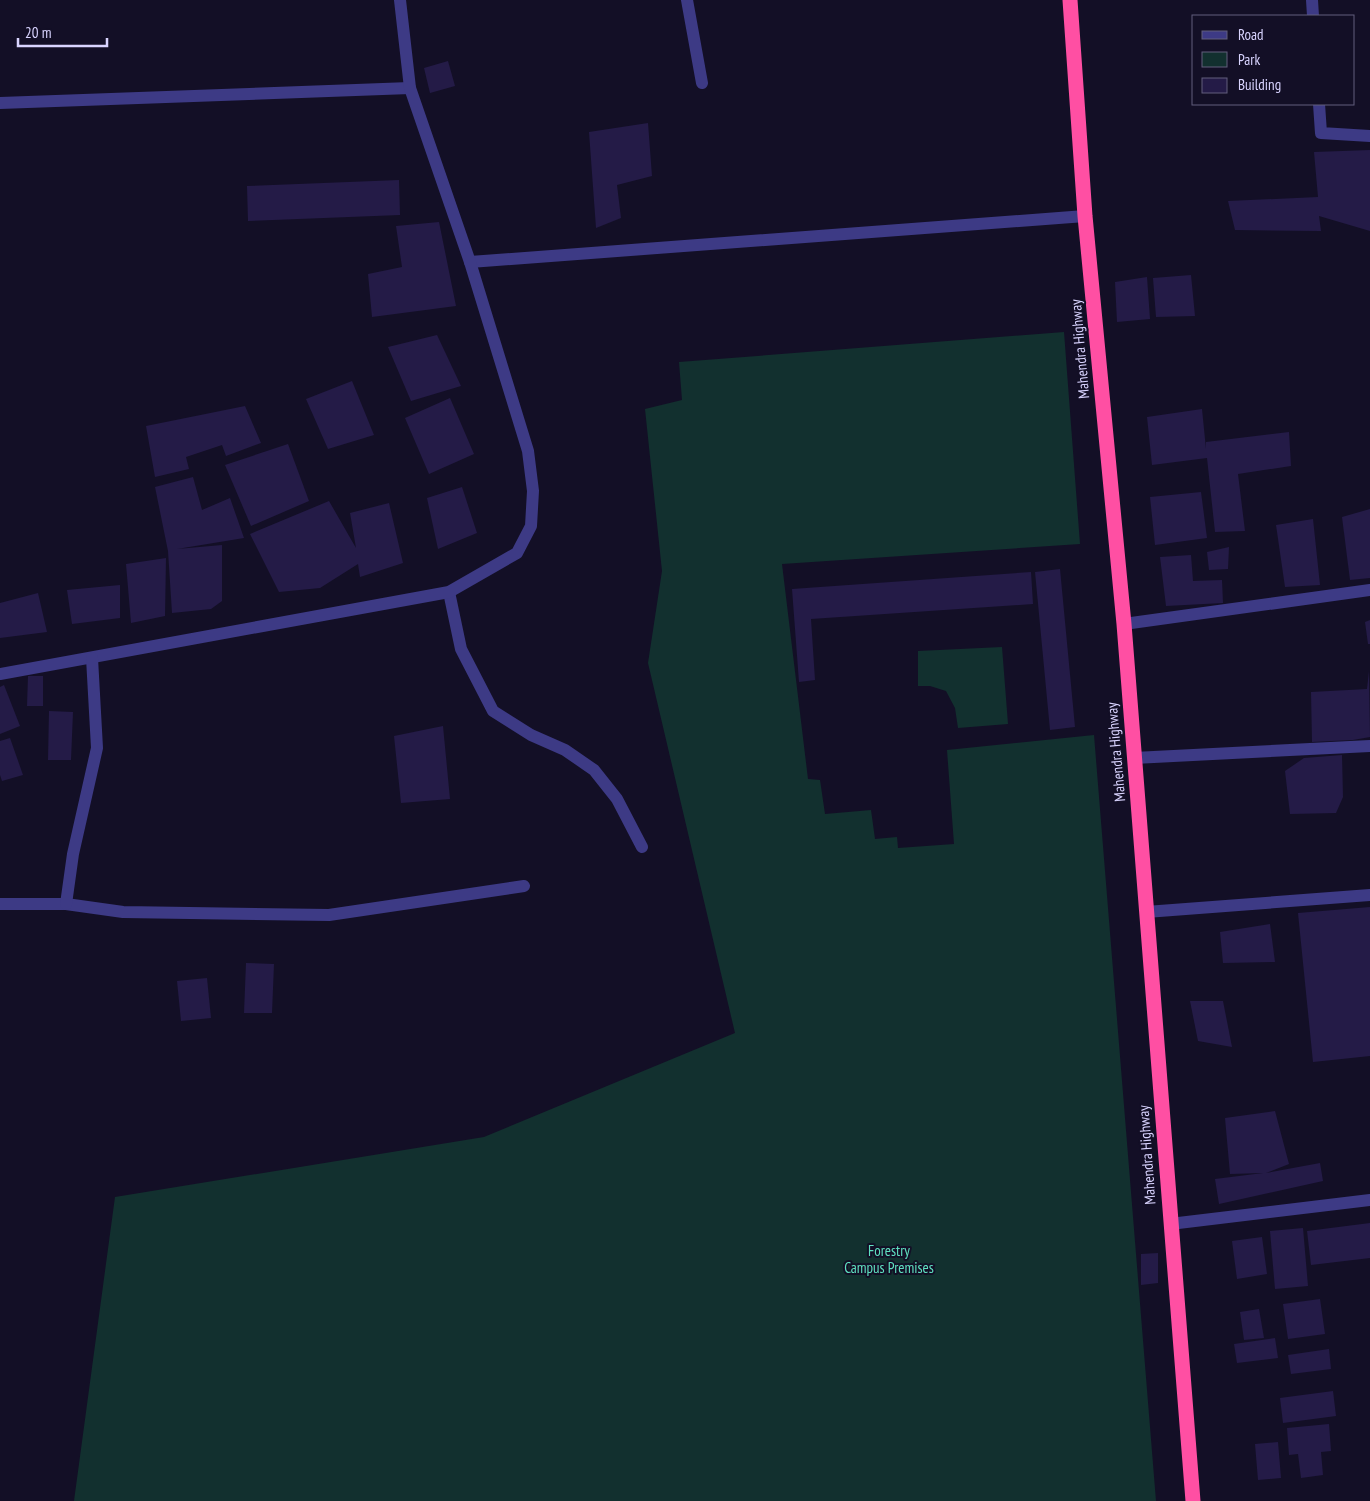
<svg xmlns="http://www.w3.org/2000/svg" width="1370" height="1501" font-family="'PT Sans Narrow',sans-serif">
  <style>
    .green { fill: #12302f }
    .building { fill: #241b47 }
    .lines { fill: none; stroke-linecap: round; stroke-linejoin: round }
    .minor { stroke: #3d3a85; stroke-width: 12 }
    .highway { stroke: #ff4fa3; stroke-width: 15 }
    .labels { text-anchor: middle; stroke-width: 4; stroke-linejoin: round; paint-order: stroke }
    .street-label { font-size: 15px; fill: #d9d4ff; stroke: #130f26 }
    .park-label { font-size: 15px; fill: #5fe0c0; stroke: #130f26 }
  </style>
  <rect width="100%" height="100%" fill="#130f26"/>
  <g class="green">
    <path d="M1064,332L1080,544L782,564L808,779L820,780L825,814L871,810L875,839L897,837L898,848L954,844L947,750L1094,735L1156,1501H74L115,1197L484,1137L735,1033L648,663L662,571L645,409L682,400L679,362Z"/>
    <path d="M1002,647L1008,724L958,728L955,708L946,691L930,686H918V651Z"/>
  </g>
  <g class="building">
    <path d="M448,61L455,86L430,93L424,68Z"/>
    <path d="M648,123L652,176L617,185L621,218L596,228L589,132Z"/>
    <path d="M1370,150V231L1319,216L1321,231L1235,230L1228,201L1318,197L1314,152Z"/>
    <path d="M399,180L400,215L248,221L247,186Z"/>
    <path d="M439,222L456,306L372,317L368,274L402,267L396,226Z"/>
    <path d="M1191,275L1195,316L1156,317L1153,278Z"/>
    <path d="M1147,277L1150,319L1117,322L1115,282Z"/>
    <path d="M437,335L461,386L411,401L388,347Z"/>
    <path d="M352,381L374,435L328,449L306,399Z"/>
    <path d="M450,398L474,454L429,474L405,418Z"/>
    <path d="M245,406L261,443L226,456L222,445L186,457L189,469L155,477L146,426Z"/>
    <path d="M1202,409L1206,449V442L1289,432L1291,466L1238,474L1245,531L1215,532L1207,458L1152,465L1147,417Z"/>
    <path d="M288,444L309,501L251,526L225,465Z"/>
    <path d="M193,477L202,510L230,498L244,538L177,549L222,545V601L211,609L172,613L168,551L155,487Z"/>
    <path d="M462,487L477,533L438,549L427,498Z"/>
    <path d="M1201,492L1207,538L1155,545L1150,497Z"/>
    <path d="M329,501L356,548L350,513L389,503L403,563L360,577L358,564L320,588L279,592L250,534Z"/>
    <path d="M1370,509V578L1350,580L1342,517Z"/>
    <path d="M1313,519L1320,585L1285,587L1276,525Z"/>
    <path d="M1229,547L1228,569L1209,570L1207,552Z"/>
    <path d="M1191,555L1193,581L1222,580L1223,603L1166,606L1160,557Z"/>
    <path d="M166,558L165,616L131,623L126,564Z"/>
    <path d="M1060,569L1075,727L1050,730L1035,572Z"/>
    <path d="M1031,572L1033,604L811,619L815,680L799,682L792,589Z"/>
    <path d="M120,585V618L72,624L67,590Z"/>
    <path d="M38,593L47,632L0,638V603Z"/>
    <path d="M1370,620V644H1368L1365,622Z"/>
    <path d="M1369,671L1370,737L1353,740L1312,742L1311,692L1367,689Z"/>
    <path d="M28,676H43V706H27Z"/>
    <path d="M4,685L20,726L0,734V687Z"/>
    <path d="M49,711L73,712L71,760H48Z"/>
    <path d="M443,726L450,799L401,803L394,736Z"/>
    <path d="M10,738L23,775L2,781L0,775V741Z"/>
    <path d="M1342,755L1343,797L1336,813L1290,814L1285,771L1304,758Z"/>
    <path d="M1370,907V1056L1313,1062L1298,913Z"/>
    <path d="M1270,924L1275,962L1223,963L1220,932Z"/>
    <path d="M246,963L274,964L272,1013H244Z"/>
    <path d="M207,978L211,1018L181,1021L177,981Z"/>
    <path d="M1190,1001H1223L1232,1047L1198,1041Z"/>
    <path d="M1275,1111L1289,1164L1266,1173L1320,1163L1323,1181L1219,1204L1215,1179L1263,1173L1230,1174L1225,1118Z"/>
    <path d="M1370,1223V1258L1311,1265L1307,1231Z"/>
    <path d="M1303,1228L1308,1286L1275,1289L1270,1231Z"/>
    <path d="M1262,1237L1267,1274L1237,1279L1232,1241Z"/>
    <path d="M1158,1253V1283L1141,1285V1254Z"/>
    <path d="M1320,1299L1325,1334L1288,1339L1283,1304Z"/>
    <path d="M1259,1309L1264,1338L1244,1340L1240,1312Z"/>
    <path d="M1275,1338L1278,1358L1237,1363L1234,1344Z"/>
    <path d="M1329,1349L1331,1369L1291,1374L1288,1355Z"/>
    <path d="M1333,1391L1336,1416L1283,1423L1280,1398Z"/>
    <path d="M1329,1424L1331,1451L1321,1452L1323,1475L1301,1478L1298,1454L1289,1455L1287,1428Z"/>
    <path d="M1278,1442L1281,1478L1258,1480L1255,1444Z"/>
  </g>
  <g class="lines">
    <g class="minor">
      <path d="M687,0L702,83"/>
      <path d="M1312,0L1313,16"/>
      <path d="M0,103L410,88"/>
      <path d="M1319,104L1321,133L1370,136"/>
      <path d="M470,262L1085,216"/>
      <path d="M449,592L461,649L493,711L531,735L565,750L594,770L617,799L642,847"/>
      <path d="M1124,624L1370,590"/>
      <path d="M0,674L449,592L517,553L531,526L533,491L528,451L470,262L410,88L400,0"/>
      <path d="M1134,758L1370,746"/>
      <path d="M0,904H66L123,912L329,915L524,886"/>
      <path d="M66,904L73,854L97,748L92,658"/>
      <path d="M1146,912L1370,895"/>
      <path d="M1170,1224L1370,1200"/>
    </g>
    <path class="highway" d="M1070,0L1085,216L1124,624L1193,1501"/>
  </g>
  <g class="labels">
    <g class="street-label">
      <text transform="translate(1080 349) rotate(-95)" y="5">Mahendra Highway</text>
      <text transform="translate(1116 752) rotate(-95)" y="5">Mahendra Highway</text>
      <text transform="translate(1147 1155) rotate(-94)" y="5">Mahendra Highway</text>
    </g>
    <g class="park-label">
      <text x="889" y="1256">Forestry<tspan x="889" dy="17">Campus Premises</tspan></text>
    </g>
  </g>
  <rect x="1192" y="15" width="162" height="90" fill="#130f26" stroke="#625e7d"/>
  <rect x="1202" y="31" width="25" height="8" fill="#3d3a85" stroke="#625e7d"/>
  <text x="1238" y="40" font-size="15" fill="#d9d4ff">Road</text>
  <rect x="1202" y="52" width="25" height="15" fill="#12302f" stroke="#625e7d"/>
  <text x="1238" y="65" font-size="15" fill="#d9d4ff">Park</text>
  <rect x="1202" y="78" width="25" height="15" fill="#241b47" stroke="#625e7d"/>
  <text x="1238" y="90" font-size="15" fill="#d9d4ff">Building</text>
  <path d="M18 38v8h89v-8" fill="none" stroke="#d9d4ff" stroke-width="2.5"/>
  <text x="25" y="38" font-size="15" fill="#d9d4ff" stroke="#130f26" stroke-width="4" paint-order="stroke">20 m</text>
</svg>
